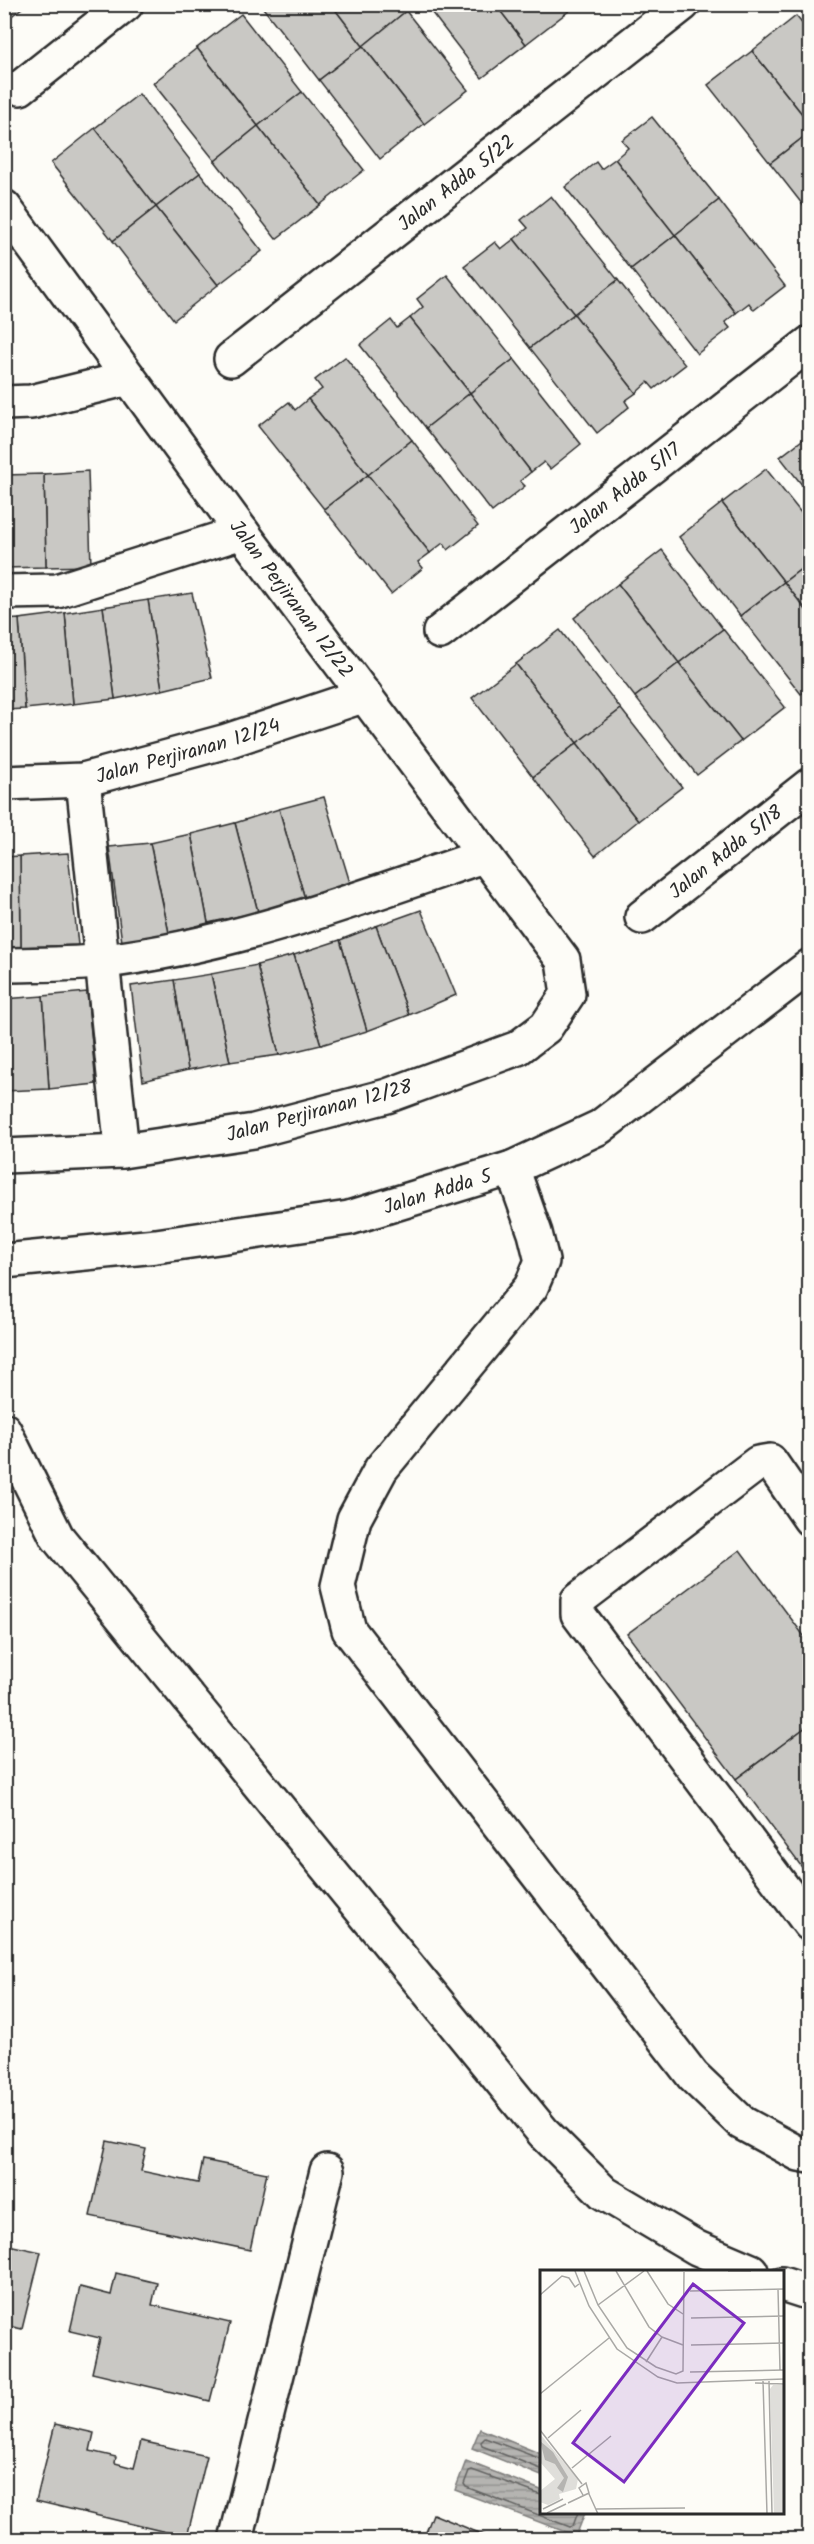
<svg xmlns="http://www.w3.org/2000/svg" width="814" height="2544" font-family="Kalam,sans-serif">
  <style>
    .water { fill: url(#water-rules); stroke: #7e7d7b; stroke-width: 1.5 }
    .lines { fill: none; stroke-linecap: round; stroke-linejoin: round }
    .shore { stroke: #626261; stroke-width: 1.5 }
    .building { fill: #c9c8c4; stroke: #2b2b2b; stroke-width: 1.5 }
    .minor-casing { stroke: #2b2b2b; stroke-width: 38 }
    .major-casing { stroke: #2b2b2b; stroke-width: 38 }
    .minor { stroke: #fdfcf7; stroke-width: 33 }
    .major { stroke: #fdfcf7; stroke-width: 33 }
    .labels { text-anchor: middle; stroke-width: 5; stroke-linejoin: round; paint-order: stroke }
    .street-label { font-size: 20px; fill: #2b2b2b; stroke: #fdfcf7 }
    .inset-road { fill: none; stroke: #a9a8a5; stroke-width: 1.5 }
    .view { fill: #7b2cbf; fill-opacity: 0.15; stroke: #7b2cbf; stroke-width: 3 }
    .inset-edge { fill: none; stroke: #2b2b2b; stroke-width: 3 }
  </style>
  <defs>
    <pattern id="water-rules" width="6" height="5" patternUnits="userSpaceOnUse" patternTransform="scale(1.5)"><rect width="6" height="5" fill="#b5b4b1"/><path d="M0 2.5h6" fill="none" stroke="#939390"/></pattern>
  </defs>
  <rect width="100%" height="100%" fill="#fdfcf7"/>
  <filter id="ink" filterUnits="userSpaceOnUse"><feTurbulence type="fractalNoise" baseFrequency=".0167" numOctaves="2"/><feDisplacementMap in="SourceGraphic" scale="12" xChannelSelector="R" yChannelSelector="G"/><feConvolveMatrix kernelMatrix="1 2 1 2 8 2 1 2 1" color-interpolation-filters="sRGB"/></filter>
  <g filter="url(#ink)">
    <g class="water">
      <path d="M480,2429L541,2454V2476L472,2448Z"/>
      <path d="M466,2461L541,2490V2512L585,2513L576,2536L455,2490Z"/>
    </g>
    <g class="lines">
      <g class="shore">
        <path d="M541,2459L485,2438L481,2442L482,2446L541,2469"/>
        <path d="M541,2495L472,2470L469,2471L464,2484L466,2487L570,2527L573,2526L578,2512"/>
      </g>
    </g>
    <g class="building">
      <path d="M4,4H27L9,18L4,13Z"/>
      <path d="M260,4H331L363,46L319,80Z"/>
      <path d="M331,4H401L406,11L363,46Z"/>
      <path d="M425,4H495L526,44L482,78Z"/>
      <path d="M495,4H566L570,10L526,44Z"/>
      <path d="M406,11L468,90L424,124L363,46Z"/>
      <path d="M241,14L302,92L258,126L197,48Z"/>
      <path d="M796,16L810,33V124L752,51Z"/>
      <path d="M363,46L424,124L380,159L319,80Z"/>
      <path d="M197,48L258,126L215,161L153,83Z"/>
      <path d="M752,51L810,124V132L770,163L708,85Z"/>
      <path d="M302,92L364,170L320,205L258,126Z"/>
      <path d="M139,94L200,173L156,207L95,128Z"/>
      <path d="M652,117L719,200L675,235L615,159L628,148L622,140Z"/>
      <path d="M258,126L320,205L276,239L215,161Z"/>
      <path d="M95,128L156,207L113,241L51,163Z"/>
      <path d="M810,132V214L770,163Z"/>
      <path d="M615,159L675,235L631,269L565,187L596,162L601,169Z"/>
      <path d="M200,173L262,251L218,285L156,207Z"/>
      <path d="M551,196L618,280L574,314L514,239L528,228L521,220Z"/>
      <path d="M719,200L785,286L754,310L749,303L736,313L675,235Z"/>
      <path d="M156,207L218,285L174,320L113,241Z"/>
      <path d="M675,235L736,313L725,322L730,328L697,354L631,269Z"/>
      <path d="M514,239L574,314L530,348L464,266L495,242L501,249Z"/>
      <path d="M447,275L514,359L470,393L410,318L423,307L417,299Z"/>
      <path d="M618,280L685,365L654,389L648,382L636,393L574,314Z"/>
      <path d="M574,314L636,393L625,401L629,407L597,433L530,348Z"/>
      <path d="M410,318L470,393L426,428L360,345L391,320L397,328Z"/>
      <path d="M345,357L412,440L368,475L308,399L322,389L315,380Z"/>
      <path d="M514,359L581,444L550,469L544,462L531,472L470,393Z"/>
      <path d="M470,393L531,472L520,481L525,486L492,512L426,428Z"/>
      <path d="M308,399L368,475L324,509L258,426L289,402L295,410Z"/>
      <path d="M810,434V495L780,457Z"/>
      <path d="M412,440L478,526L448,550L443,543L430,553L368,475Z"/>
      <path d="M766,469L810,524V562L784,582L722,503Z"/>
      <path d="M88,471L91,566L46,567L44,474Z"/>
      <path d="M44,474L46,567L4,568V475Z"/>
      <path d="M368,475L430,553L418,562L423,568L391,594L324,509Z"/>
      <path d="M722,503L784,582L740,616L679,537Z"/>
      <path d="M662,550L723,629L679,663L618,584Z"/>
      <path d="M810,562V615L784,582Z"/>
      <path d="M784,582L810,615V688L801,694L740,616Z"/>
      <path d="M618,584L679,663L635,697L574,618Z"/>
      <path d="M192,593L212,678L162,690L148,600Z"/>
      <path d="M148,600L162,690L115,699L103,607Z"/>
      <path d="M103,607L115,699L73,704L65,613Z"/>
      <path d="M65,613L73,704L25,709L19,619Z"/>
      <path d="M19,619L25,709L4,710V620Z"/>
      <path d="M723,629L785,707L741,741L679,663Z"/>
      <path d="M560,630L621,709L577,743L516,664Z"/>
      <path d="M679,663L741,741L697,775L635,697Z"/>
      <path d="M516,664L577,743L533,777L472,698Z"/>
      <path d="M621,709L682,787L638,821L577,743Z"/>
      <path d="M577,743L638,821L595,856L533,777Z"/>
      <path d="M324,797L351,886L305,899L279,809Z"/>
      <path d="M279,809L305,899L258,912L235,823Z"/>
      <path d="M235,823L258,912L208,923L191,834Z"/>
      <path d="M191,834L208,923L169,933L150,843Z"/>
      <path d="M150,843L169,933L122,942L109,847Z"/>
      <path d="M68,853L78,945L21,947L20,856Z"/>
      <path d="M20,856L21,947L4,948V857Z"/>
      <path d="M421,910L456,995L409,1015L376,926Z"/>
      <path d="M376,926L409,1015L367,1031L340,940Z"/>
      <path d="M340,940L367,1031L321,1045L294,955Z"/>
      <path d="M294,955L321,1045L279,1055L257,965Z"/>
      <path d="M257,965L279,1055L230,1062L211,974Z"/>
      <path d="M211,974L230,1062L188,1070L174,980Z"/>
      <path d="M174,980L188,1070L143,1081L131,986Z"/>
      <path d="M87,992L96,1084L49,1089L43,996Z"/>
      <path d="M43,996L49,1089L4,1091V999Z"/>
      <path d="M740,1550L810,1644V1724L736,1779L627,1634Z"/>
      <path d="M810,1724V1878L736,1779Z"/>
      <path d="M107,2141L146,2149L141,2171L198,2183L203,2160L267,2173L250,2250L90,2216Z"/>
      <path d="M4,2244L41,2252L22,2329L4,2325Z"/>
      <path d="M116,2273L157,2283L152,2305L230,2323L210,2401L92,2373L100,2338L70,2331L80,2287L111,2295Z"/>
      <path d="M55,2424L94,2433L90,2451L116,2457L115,2463L134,2468L141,2441L207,2456L187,2537L36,2501Z"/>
      <path d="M433,2514L496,2540H423Z"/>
    </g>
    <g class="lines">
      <defs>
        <g id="minor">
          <path d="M20,88L126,4"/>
          <path id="s1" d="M4,207L242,532L563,960L568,994L546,1027L518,1048L387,1096L254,1131L122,1151L4,1156"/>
          <path id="s2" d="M231,359L683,4"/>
          <path d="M4,403L31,402L129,378"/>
          <path d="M4,592L57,591L242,532"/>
          <path id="s3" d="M440,632L810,343"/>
          <path d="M83,780L122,1151"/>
          <path id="s4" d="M4,783L83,780L227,741L365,695"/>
          <path id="s5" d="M642,917L810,785"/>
          <path d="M4,965C38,964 72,965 105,961C236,945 360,898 483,856"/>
          <path d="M512,1168L535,1233L542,1261L531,1287L381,1469L354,1519L338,1586L349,1630L693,2076L742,2123L799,2154L810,2156"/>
          <path d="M4,1430L57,1537L543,2132L604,2193L697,2248L751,2271"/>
          <path d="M810,1519L770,1461L758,1463L578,1600V1614L810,1924"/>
          <path d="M782,2284L810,2293"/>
          <path d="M236,2540L327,2171"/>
        </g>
        <g id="major">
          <path id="s6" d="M4,1261L156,1246L349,1218L512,1168L600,1127L810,966"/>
        </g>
      </defs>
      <use href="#minor" class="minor-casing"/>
      <use href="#major" class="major-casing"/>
      <use href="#minor" class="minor"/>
      <use href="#major" class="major"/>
    </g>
  </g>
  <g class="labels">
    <g class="street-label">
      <text dy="7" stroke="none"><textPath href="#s2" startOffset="286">Jalan Adda 5/22</textPath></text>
      <text dy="7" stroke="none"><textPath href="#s3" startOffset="234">Jalan Adda 5/17</textPath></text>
      <text dy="7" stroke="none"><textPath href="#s1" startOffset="486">Jalan Perjiranan 12/22</textPath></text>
      <text dy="7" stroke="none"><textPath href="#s4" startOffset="188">Jalan Perjiranan 12/24</textPath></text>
      <text dy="7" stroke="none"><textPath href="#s5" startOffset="106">Jalan Adda 5/18</textPath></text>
      <text transform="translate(319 1110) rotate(-15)" y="7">Jalan Perjiranan 12/28</text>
      <text dy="7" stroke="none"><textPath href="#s6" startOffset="440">Jalan Adda 5</textPath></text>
    </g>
  </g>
  <g transform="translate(540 2270)">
    <rect width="244" height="244" fill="#fdfcf7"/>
    <path d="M233,115H244V244H234L230,119ZM0,164L38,209L36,219L19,224L20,229L8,235L0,232V221L15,209L0,192Z" fill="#dfdeda"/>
    <path d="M0,171L13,182L28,207L23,222L17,218L24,208L15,194L5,190Z" fill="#b5b4b1"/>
    <path class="inset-road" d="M35,1L49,36L77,79L118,107L137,113L244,109M44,1L58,35L87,78L116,97L136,104L143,101L144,2M76,1L109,57L122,67L143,75M107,1L128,34L143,44M188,1H211M238,19L240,100M150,21L244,19M0,25L22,6L29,8L35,17L39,14M58,35L104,1M151,48L244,46M151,75L244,73M106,92L122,67M150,102L244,100M223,111L227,244M229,111L232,244M215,113L244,114M0,124L69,68M0,160L42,214M8,168L41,140M32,198L71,166M49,224L58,244M28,233L49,223L46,213L39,218L43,225M3,239L23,229M56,239L145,238M7,243L26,234"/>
    <path class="view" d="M153,14L204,53L84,212L33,173Z"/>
    <rect width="244" height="244" class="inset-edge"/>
  </g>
  <rect width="814" height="2544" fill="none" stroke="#fdfcf7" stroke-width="24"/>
  <rect x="12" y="12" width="790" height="2520" fill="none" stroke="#2b2b2b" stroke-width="2" filter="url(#ink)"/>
</svg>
